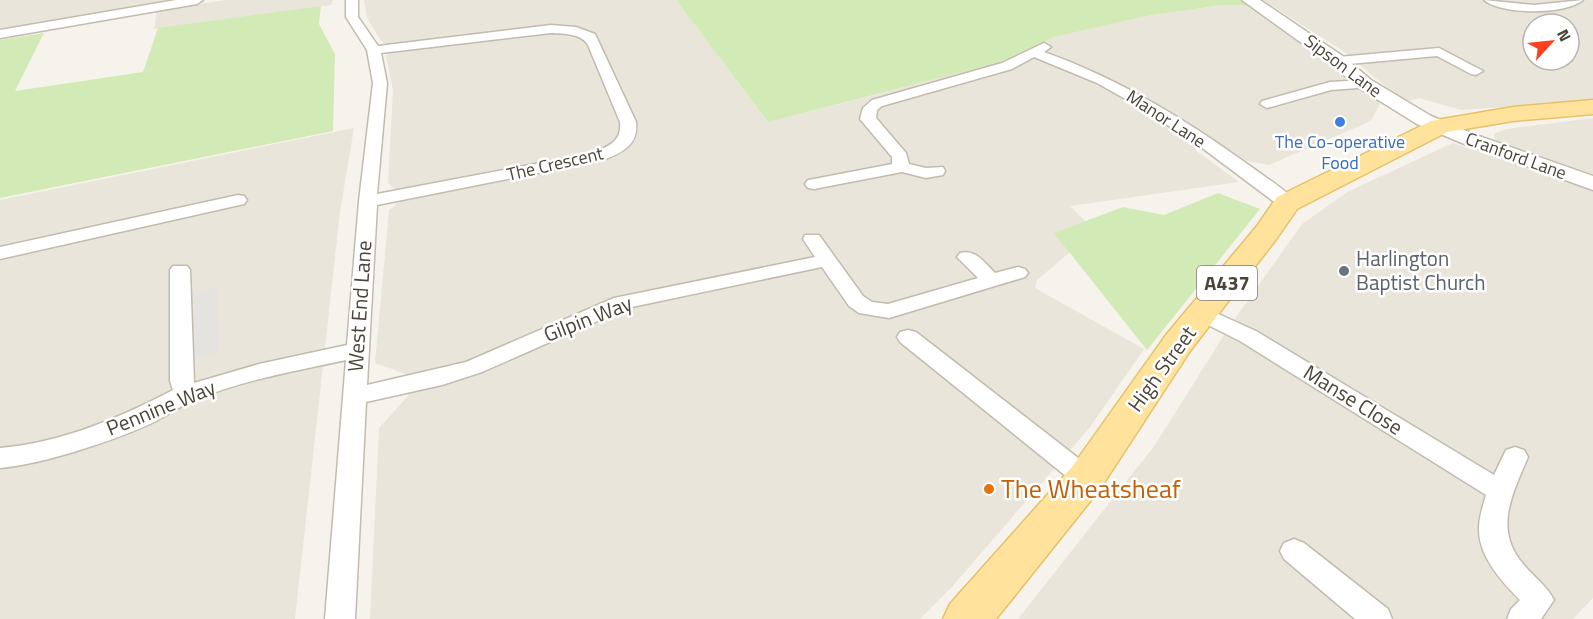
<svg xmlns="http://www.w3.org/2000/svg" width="1593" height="619" font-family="'Titillium Web',sans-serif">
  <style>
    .residential { fill: #eae5da; fill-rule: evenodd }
    .green { fill: #d2eab5 }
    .parking { fill: #e5e3e0 }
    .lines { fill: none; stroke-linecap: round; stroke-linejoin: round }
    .minor-casing { stroke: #c2bbae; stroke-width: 3 }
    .tertiary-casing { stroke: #c2bbae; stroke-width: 3 }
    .primary-casing { stroke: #e6c16a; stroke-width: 3 }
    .minor { fill: #fff; fill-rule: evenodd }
    .tertiary { fill: #fff; fill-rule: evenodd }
    .primary { fill: #ffe39c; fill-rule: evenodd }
    .shop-dot { fill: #3f7fe0; stroke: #fff; stroke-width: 2 }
    .worship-dot { fill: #6b7280; stroke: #fff; stroke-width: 2 }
    .food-dot { fill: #e8710a; stroke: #fff; stroke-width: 2 }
    .labels { text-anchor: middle; stroke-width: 5; stroke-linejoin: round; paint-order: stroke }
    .far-street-label { font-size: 18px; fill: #4b4439; stroke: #fff }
    .far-shop-label { font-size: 18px; fill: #366cbe; stroke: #fff }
    .shield { fill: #fff; stroke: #817c74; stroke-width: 1.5 }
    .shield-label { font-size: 20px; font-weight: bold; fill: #4b4439 }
    .worship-label { font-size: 21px; fill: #5b616d; stroke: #fff; text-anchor: start }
    .street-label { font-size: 21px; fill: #4b4439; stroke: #fff }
    .near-food-label { font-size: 26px; fill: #c56008; stroke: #fff; text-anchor: start }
  </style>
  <rect width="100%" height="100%" fill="#f6f3ec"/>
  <g class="residential">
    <path d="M0,0H179L0,29Z"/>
    <path d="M225,0H333L331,5L154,29L157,11Z"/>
    <path d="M364,0H676L768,122L928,81L1054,37L1147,16L1222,5H1252L1255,10L1291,33L1381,102L1371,121L1269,165L1247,161L1221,144L1195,150L1239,182L1070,206L1095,231L1037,280L1035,288L1144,349L1090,427L951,588L920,619H370L379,428L408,396L406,374L375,363L389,210L396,205L394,188L388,183L393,91L386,56L391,52L385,43L381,41L367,18Z"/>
    <path d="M1263,0H1593V101L1461,110L1419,98L1410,101L1395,94L1343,51ZM1533,24H1569V60H1533Z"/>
    <path d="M1593,118V175L1495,141L1494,134L1506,129Z"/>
    <path d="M354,128L340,212L295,619H0V200Z"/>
    <path d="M1453,143L1593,191V598L1573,619H1018L1155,445L1229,327L1302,224L1349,191Z"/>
  </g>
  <g class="green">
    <path d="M676,0H1244L1252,5H1222L1147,16L1054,37L997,63L768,122Z"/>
    <path d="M321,6L319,24L335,54L333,131L0,198V40L44,33L15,91L143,72L158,28Z"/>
    <path d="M1218,193L1260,209L1147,350L1054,233L1123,207L1164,215Z"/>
  </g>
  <path class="parking" d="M217,287L219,352L191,360V294Z"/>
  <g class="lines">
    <defs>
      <g id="minor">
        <path d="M176,0H203L197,4L0,38V30Z"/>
        <path d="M346,0H358V17L378,46L551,25L576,27L595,34L636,122C639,145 621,153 603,160L377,205L367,385L466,362L614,298L815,257L803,239L805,235H819L863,296L872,302L888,304L978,278L957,257L960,253C976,249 985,263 995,273L1018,267L1025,269L1028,273L1025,277L889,318L859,313L849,306L822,267L627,308L482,372L442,385L366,402L355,619H325L346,360C296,371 242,380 195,400C179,406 165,417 150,424C110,442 43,464 0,468V448C60,443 120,418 173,390L170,381V270L173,266H187L190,270L194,383L259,364L347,345L359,201L373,83L367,50L346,17ZM551,33C564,34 581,33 588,45L620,122C622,142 608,146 593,153L377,194L387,83L381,53Z"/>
        <path d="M1484,0L1534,5L1583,0C1565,15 1502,15 1484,0Z"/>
        <path d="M1044,43L1051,47L1044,52C1120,79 1188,121 1253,168C1266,178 1286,189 1296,203L1293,207H1281L1193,141L1129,101L1097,83L1034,57L1012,69L882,106L877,110L876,118L906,153L909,164L926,168L943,167L945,171L943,175L926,178L902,172L814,189L808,188L805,184L808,180L814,179L892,164V157L860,119L863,108L872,100L1002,63Z"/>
        <path d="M1439,48L1483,71L1476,75L1471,74L1437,56L1338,65L1331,61L1338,57Z"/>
        <path d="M1365,80L1370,81L1372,84L1370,87L1331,90L1267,108L1260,104L1262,101L1330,82Z"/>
        <path d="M238,195L244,196L247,200L244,204L0,259V247Z"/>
        <path d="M1203,307L1256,331L1494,475L1506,450L1515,447L1524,450L1528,457C1512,495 1493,530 1524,565C1534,577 1547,586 1554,600L1541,619H1507L1511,609L1520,600C1502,582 1478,556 1479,528C1479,517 1483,506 1486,495L1240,341L1196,319L1192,314L1196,309Z"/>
        <path d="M908,330L916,332L1095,471L1099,478L1095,485L1086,488L1077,485L900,342L897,337L900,332Z"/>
        <path d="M1294,539L1304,543L1388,609L1392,619H1355L1284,559L1280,551L1284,543Z"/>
      </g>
      <path id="tertiary" d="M1242,0H1260L1344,57L1371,80L1431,116L1476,135L1593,176V190L1462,143L1417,124L1359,88L1332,65Z"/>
      <path id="primary" d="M1593,100V114L1513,121L1447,132L1297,209L1277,238L1190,351L1100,489L996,619H943L950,604L1072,467L1166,335L1257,226L1277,197L1431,121L1513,107Z"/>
    </defs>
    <use href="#minor" class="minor-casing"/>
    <use href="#tertiary" class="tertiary-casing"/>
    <use href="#primary" class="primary-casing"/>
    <use href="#minor" class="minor"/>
    <use href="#tertiary" class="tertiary"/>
    <use href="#primary" class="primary"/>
  </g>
  <circle class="shop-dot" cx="1340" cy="122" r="6"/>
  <circle class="worship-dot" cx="1344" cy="271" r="6"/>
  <circle class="food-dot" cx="989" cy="489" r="6"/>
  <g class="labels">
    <g class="far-street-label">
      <text transform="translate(1343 66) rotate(37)" y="6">Sipson Lane</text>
      <text transform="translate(1166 119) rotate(33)" y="6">Manor Lane</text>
      <text transform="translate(1516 156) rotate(20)" y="6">Cranford Lane</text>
      <text transform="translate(555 164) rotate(-13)" y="6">The Crescent</text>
    </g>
    <g class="far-shop-label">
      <text x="1340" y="148">The Co-operative<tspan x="1340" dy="21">Food</tspan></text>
    </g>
    <rect class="shield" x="1197" y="266" width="60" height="34" rx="4.5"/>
    <g class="shield-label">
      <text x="1227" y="290">A437</text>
    </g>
    <g class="worship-label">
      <text x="1356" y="266">Harlington<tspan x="1356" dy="24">Baptist Church</tspan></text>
    </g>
    <g class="street-label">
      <text transform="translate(360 306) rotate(-86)" y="7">West End Lane</text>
      <text transform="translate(588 319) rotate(-21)" y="7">Gilpin Way</text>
      <text transform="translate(1162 369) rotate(-54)" y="7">High Street</text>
      <text transform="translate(1353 400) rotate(32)" y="7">Manse Close</text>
      <text transform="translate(161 408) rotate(-22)" y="7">Pennine Way</text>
    </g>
    <g class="near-food-label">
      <text x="1001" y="498">The Wheatsheaf</text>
    </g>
  </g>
  <g transform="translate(1551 42) rotate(63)"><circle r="28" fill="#ffffff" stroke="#b7b4b0" stroke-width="1.5"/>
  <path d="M0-4.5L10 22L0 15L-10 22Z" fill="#fc3f1d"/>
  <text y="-9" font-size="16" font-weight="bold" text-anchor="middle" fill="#4b4439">N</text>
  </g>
</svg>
